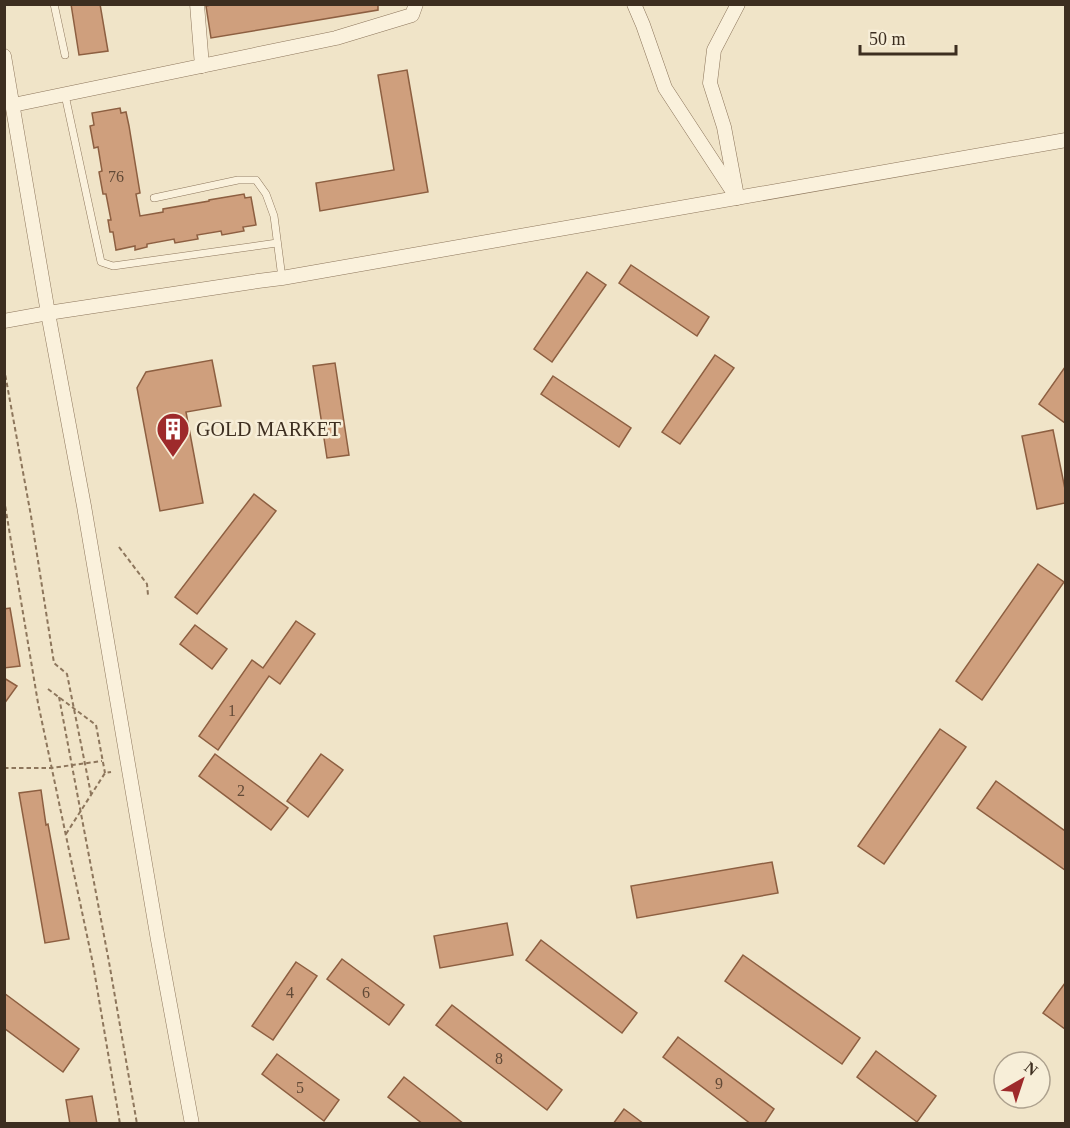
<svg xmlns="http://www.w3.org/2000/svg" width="1070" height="1128" font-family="'Times New Roman',serif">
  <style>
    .building { fill: #cf9f7d; stroke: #8d5f41; stroke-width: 1.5 }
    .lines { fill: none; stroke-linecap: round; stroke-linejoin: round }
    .lane-casing { stroke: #8d765c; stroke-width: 8 }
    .street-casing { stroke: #8d765c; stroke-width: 15 }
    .path { stroke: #8d765c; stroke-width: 2; stroke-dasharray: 4.5 3; stroke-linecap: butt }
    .lane { stroke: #faf1dc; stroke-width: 7 }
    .street { stroke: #faf1dc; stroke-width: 14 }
    .labels { text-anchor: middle; stroke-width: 5; stroke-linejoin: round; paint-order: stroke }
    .number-label { font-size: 16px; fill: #624a37 }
    .poi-label { font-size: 20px; fill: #3d2e20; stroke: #f7eed8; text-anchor: start }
  </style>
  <rect width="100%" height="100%" fill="#f0e4c8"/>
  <g class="building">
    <path d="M71,4H100L108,51L79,55Z"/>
    <path d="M216,4H378V10L211,38L206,6Z"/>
    <path d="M407,70L428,192L320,211L316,183L394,170L378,75Z"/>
    <path d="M120,108L121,113L126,112L129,126L140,193L136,194L140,216L163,212V209L209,201V200L244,194L245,198L251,197L256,225L243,227L244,231L222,235L221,231L197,235L198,239L175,243L174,239L147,244V247L135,250V246L116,250L113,232H110L108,220H111L106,194H103L99,172L102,171L98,147L94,148L90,126L94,125L92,113Z"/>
    <path d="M631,265L709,317L697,336L619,283Z"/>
    <path d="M587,272L606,285L552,362L534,349Z"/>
    <path d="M715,355L734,368L680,444L662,432Z"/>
    <path d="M212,360L221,406L186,412L203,503L160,511L137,388L146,372Z"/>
    <path d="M335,363L349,455L327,458L313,366Z"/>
    <path d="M1065,367V423L1039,404Z"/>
    <path d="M553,376L631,428L619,447L541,394Z"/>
    <path d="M1053,430L1065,489V503L1037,509L1022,436Z"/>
    <path d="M254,494L276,511L197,614L175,597Z"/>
    <path d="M1038,564L1064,582L982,700L956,681Z"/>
    <path d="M10,608L20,666L4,668V609Z"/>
    <path d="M296,621L315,634L280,684L269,676L218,750L199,736L252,660L263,668Z"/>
    <path d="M195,625L227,649L212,669L180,644Z"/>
    <path d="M4,678L17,686L4,704Z"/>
    <path d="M940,729L966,747L884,864L858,846Z"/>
    <path d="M215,754L288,808L271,830L199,776Z"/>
    <path d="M321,754L343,770L308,817L287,801Z"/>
    <path d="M996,781L1065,831V870L977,808Z"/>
    <path d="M41,790L46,825L48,824L69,939L45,943L19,793Z"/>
    <path d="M772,862L778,893L637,918L631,886Z"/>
    <path d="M507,923L513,955L440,968L434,936Z"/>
    <path d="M541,940L637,1013L622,1033L526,960Z"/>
    <path d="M743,955L860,1038L842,1064L725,981Z"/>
    <path d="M342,959L404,1005L389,1025L327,979Z"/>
    <path d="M296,962L317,976L273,1040L252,1026Z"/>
    <path d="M1065,983V1029L1043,1013Z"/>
    <path d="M4,993L79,1049L63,1072L4,1028Z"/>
    <path d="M452,1005L562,1090L547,1110L436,1025Z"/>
    <path d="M678,1037L774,1109L764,1124H751L663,1057Z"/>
    <path d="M876,1051L936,1096L917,1122L857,1077Z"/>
    <path d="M277,1054L339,1100L324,1121L262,1074Z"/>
    <path d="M404,1077L464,1124H423L388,1097Z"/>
    <path d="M92,1096L97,1124H70L66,1100Z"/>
    <path d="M624,1109L644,1124H613Z"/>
  </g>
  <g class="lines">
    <defs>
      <g id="lane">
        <path d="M54,4L65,55"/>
        <path d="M65,95L101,262L113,266L277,243"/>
        <path d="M154,198L238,180H256L266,194L274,216L282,278"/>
      </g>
      <g id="street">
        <path d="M197,4L202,66"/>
        <path d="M634,4L643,25L665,88L737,198"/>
        <path d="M4,56L48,313L84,506L158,940L192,1124"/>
        <path d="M13,105L336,38L412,15L416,4"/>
        <path d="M736,191L724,127L710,83L714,50L738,4"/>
        <path d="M4,321L48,313L258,281L282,278L1066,140"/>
      </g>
    </defs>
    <use href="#lane" class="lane-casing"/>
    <use href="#street" class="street-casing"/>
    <g class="path">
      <path d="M4,368L31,516L54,663L67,674L91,794"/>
      <path d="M4,499L38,703L93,964L120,1124"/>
      <path d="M119,547L147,584L148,595"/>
      <path d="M48,689L96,725L105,773"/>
      <path d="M59,697L109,962L137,1124"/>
      <path d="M4,768H51L102,761"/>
      <path d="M66,834L105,773L111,772"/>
    </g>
    <use href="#lane" class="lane"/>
    <use href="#street" class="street"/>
  </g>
  <defs>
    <symbol id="building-pin" viewBox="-11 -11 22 30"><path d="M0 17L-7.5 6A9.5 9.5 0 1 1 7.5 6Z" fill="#9e2a2b" stroke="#f7eed8"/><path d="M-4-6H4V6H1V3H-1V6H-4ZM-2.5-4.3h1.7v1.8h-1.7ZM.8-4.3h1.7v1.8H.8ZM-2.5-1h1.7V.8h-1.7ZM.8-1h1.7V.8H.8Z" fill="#fff"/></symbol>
  </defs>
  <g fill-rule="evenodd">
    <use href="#building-pin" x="154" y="410" width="38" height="52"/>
  </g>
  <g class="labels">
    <g class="number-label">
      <text x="116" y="182">76</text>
      <text x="232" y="716">1</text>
      <text x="241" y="796">2</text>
      <text x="290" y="998">4</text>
      <text x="366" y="998">6</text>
      <text x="499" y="1064">8</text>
      <text x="719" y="1089">9</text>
      <text x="300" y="1093">5</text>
    </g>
    <g class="poi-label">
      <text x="196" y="436">GOLD MARKET</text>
    </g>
  </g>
  <rect width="1070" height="1128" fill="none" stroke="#3d2e20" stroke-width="12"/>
  <g transform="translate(1022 1080) rotate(39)"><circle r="28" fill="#f7eed8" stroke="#ada18e" stroke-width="1.5"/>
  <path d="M0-4.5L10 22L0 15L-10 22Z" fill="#9e2a2b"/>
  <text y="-9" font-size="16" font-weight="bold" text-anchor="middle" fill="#3d2e20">N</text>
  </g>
  <path d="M860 45v9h96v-9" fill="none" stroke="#3d2e20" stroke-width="3"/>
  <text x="869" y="45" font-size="18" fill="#3d2e20" stroke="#f7eed8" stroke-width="4.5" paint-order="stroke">50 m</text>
</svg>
